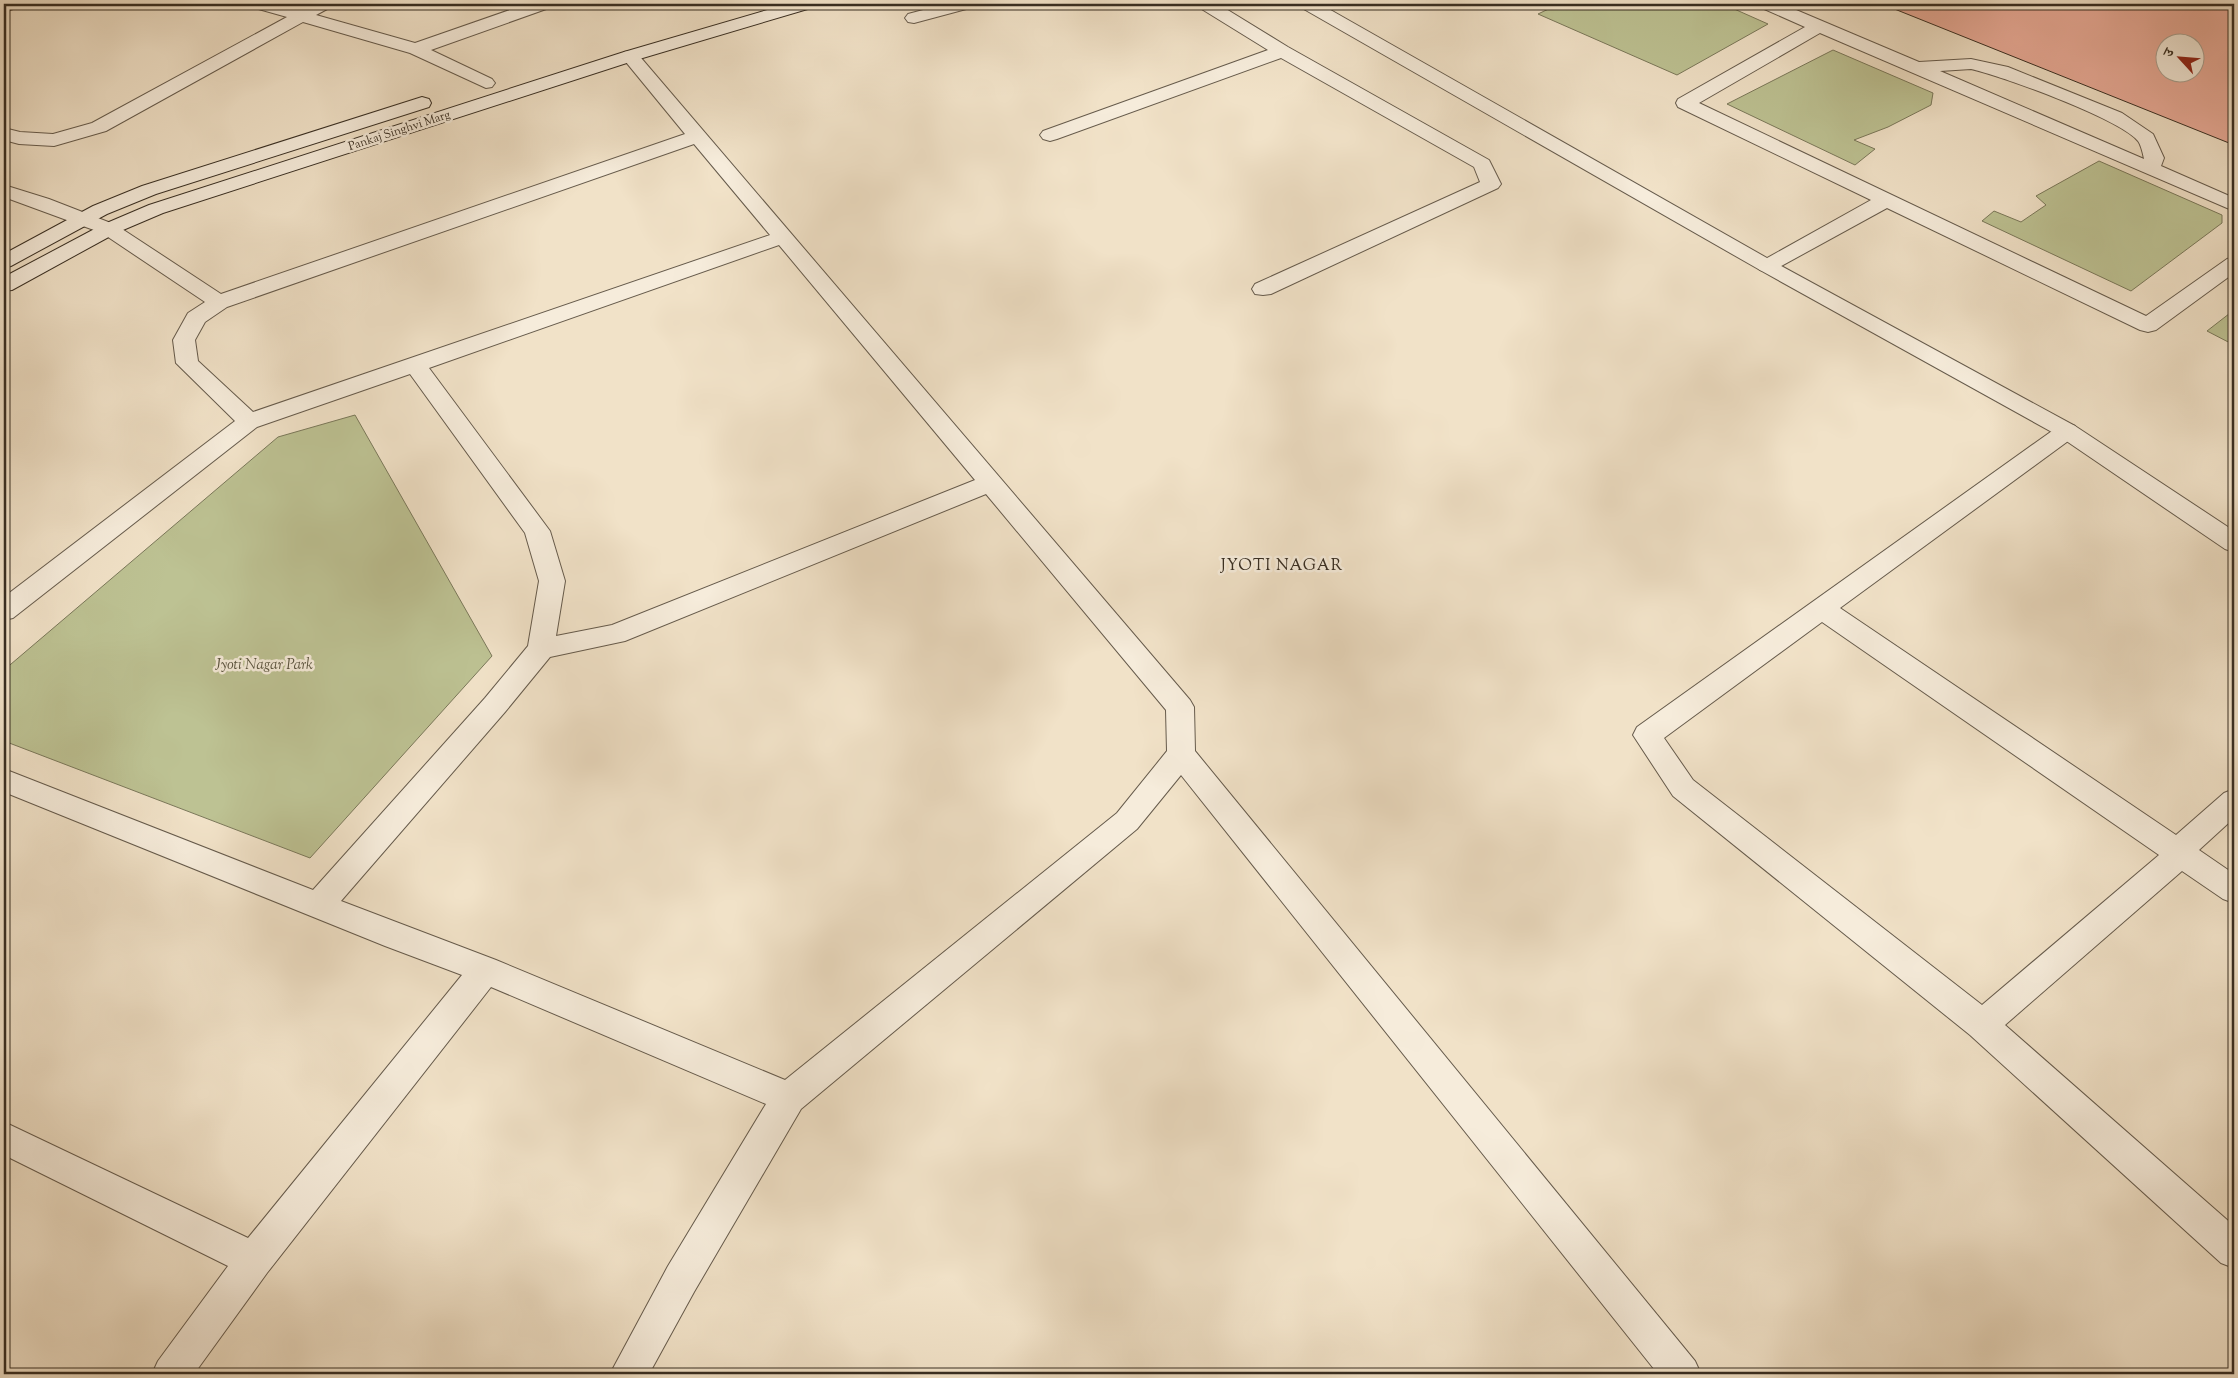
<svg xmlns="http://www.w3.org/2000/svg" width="2238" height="1378" font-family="'Sorts Mill Goudy','Noto Serif Devanagari',serif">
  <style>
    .green { fill: #bdc293; stroke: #7a785a }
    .building { fill: #e9ab98; stroke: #382e22; fill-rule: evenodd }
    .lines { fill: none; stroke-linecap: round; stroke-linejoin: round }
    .lane-casing { stroke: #665b4c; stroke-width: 2 }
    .street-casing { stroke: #665b4c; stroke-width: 2 }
    .secondary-casing { stroke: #382e22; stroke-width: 2 }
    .lane { fill: #f6ecdb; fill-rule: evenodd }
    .street { fill: #f6ecdb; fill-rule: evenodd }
    .secondary { fill: #f6ecdb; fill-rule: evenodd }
    .labels { text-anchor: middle; stroke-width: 5; stroke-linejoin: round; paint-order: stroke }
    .far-street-label { font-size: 12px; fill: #382e22; stroke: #f6ecdb }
    .park-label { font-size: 15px; font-style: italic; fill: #59533e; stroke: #f6ecdb }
    .neighbourhood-label { font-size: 16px; letter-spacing: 1px; fill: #382e22; stroke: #f6ecdb }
  </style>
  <rect width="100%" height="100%" fill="#f1e2c8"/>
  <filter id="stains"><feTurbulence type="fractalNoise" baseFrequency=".004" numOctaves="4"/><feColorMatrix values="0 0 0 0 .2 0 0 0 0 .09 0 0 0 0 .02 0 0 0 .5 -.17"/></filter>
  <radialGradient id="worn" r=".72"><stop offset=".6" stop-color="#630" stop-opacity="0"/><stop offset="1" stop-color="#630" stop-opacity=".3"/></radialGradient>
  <g class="green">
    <path d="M1559,4H1723L1768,24L1677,75L1538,14Z"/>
    <path d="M1833,50L1933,93L1931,105L1888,127L1854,140L1875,149L1855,165L1727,104Z"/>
    <path d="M2099,161L2222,215V223L2131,291L1982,221L1994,211L2021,222L2046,205L2036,196Z"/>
    <path d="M2234,310V345L2207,331Z"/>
    <path d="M355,415L492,656L310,858L4,741V670L278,437Z"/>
  </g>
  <path class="building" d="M1882,4H2234V145ZM2166,42H2196V72H2166Z"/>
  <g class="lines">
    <defs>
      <g id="lane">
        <path d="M946,4H973L970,8L914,23L908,22L905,18L908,14Z"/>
        <path d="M1197,4H1218L1288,47L1489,160L1501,184L1498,188L1271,294L1263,295L1255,294L1252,289L1255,284L1480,182L1474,167L1281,58L1057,139L1050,141L1043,139L1040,135L1043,131L1268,50L1200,8Z"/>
        <path d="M1760,4H1782L1919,62L1971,59L2008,67L2122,113L2153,134L2164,158L2161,166L2234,198V211L1820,33L1699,103L2146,316L2227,259L2234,257V273L2156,330L2148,332L2140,330L1887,208L1774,270L1767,272L1760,270L1756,266L1760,262L1871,200L1678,107L1676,103L1678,99L1805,27L1762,8ZM1971,69C2002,76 2120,119 2138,141C2141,145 2143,154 2144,159L1940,71Z"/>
        <path d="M2067,423L2075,426L2079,431L2075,436L1840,608L2176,835L2224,793L2234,789V818L2199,850L2234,874V903L2223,899L2182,871L2005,1025L2234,1226V1268L2221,1263L1970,1035L1673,796L1633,735L1637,727L2059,426ZM1822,622L2159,855L1982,1005L1693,780L1664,738Z"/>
      </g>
      <g id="street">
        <path d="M4,4H19L16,8L4,12Z"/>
        <path d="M253,4H279L300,10L311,4H331L329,8L316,15L415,43L527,4H552L549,8L431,50L492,79L495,83L492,87L486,88L410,53L303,22L106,131L54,146L19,144L4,140V128L20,132L53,134L92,123L287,17L255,8Z"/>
        <path d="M1299,4H1320L1774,262L2075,426L2234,531V552L2225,549L2059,436L1760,270L1302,8Z"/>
        <path d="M630,51L636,52L1190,700L1194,707L1195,751L1695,1361L1701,1374H1658L1181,775L1137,829L801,1109L694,1292L649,1374H610L668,1266L766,1104L491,987L267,1273L194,1374H152L158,1361L228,1266L4,1155V1122L248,1238L462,975L385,946L4,792V769L313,890L485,698L528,646L539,581L525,533L410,374L257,427L13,618L4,620V597L235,421L176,363L173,340L188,313L205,302L102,233L4,197V185L49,199L116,225L221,294L685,134L621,56L624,52ZM694,144L770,235L253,412L198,361L195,340L205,322L227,307ZM779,245L975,480L612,625L556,636L565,581L550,531L429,368ZM986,494L1166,710L1167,751L1117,813L785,1080L496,960L341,901L505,712L550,657L625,641Z"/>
      </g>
      <g id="secondary">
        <path d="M788,4H814L811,8L636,60L163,213L116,233L12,290L4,291V277L102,225L149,205L624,52Z"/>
        <path d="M422,97L429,99L431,103L429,107L156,194L107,214L11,266L4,268V254L93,206L142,186Z"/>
      </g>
    </defs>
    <use href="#lane" class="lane-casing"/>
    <use href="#street" class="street-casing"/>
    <use href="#secondary" class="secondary-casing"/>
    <use href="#lane" class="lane"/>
    <use href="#street" class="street"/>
    <use href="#secondary" class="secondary"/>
  </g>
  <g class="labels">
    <g class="far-street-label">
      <text transform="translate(399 130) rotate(-18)" y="4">Pankaj Singhvi Marg</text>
    </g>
    <g class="park-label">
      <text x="264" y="669">Jyoti Nagar Park</text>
    </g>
    <g class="neighbourhood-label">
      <text x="1282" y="570">JYOTI NAGAR</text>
    </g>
  </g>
  <rect width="2238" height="1378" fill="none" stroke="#f1e2c8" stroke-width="20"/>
  <rect x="5" y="5" width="2228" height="1368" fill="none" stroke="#382e22" stroke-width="2.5"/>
  <rect x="10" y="10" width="2218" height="1358" fill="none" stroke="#382e22"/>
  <g transform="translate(2180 58) rotate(296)"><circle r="24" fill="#f6ecdb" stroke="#aaa091"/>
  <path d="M0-4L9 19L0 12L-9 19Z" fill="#8f2418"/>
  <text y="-8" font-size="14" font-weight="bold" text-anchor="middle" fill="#382e22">उ</text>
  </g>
  <rect width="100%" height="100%" filter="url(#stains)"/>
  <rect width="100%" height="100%" fill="url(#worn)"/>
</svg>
